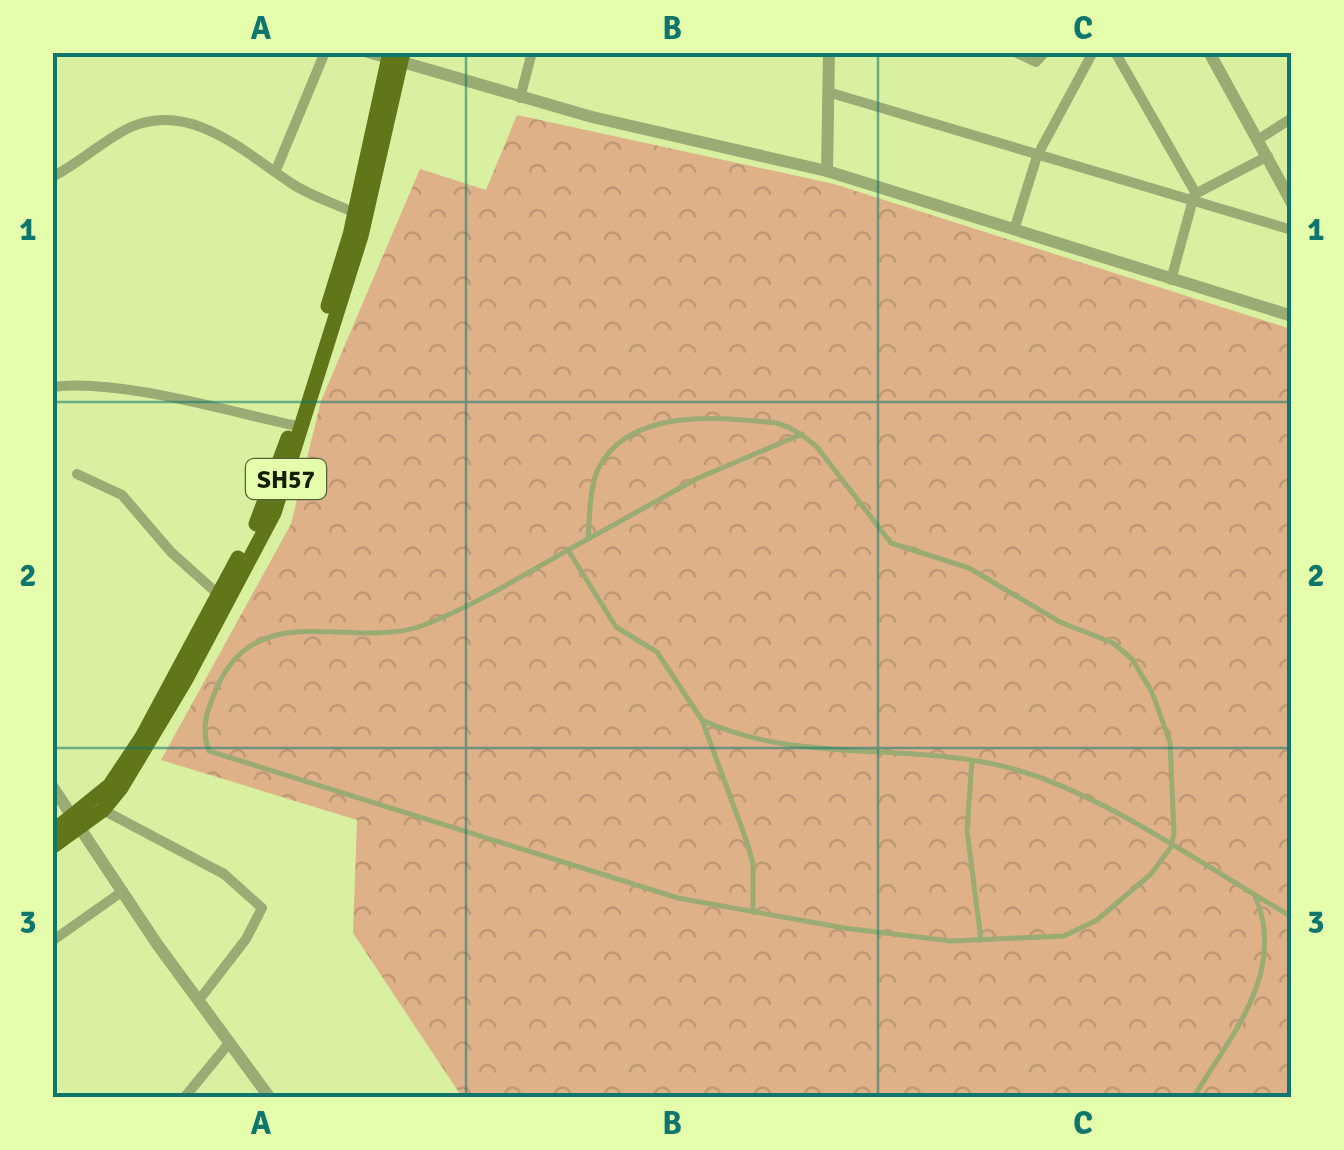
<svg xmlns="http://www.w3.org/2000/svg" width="1344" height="1150" font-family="Signika,sans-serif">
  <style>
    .park { fill: url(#park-crowns) }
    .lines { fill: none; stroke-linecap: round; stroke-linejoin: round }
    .service { stroke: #9aab74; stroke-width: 5 }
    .minor { stroke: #9aab74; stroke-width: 10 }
    .tertiary { stroke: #9aab74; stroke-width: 12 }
    .primary { stroke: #617619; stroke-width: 15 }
    .grid { fill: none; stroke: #0f766e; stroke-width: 2.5; stroke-opacity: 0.55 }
    .labels { text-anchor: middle; stroke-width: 8; stroke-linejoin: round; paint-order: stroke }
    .shield { fill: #e5feac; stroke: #546134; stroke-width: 2.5 }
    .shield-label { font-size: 25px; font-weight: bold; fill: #161e00 }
    .neatline { fill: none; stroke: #0f766e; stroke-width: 4 }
    .grid-label { font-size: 32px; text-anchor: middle; font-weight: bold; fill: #0f766e }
  </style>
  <defs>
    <pattern id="park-crowns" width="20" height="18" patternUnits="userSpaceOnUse" patternTransform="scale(2.5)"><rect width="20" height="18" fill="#dfb189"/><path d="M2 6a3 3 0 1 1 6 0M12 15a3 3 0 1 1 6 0" fill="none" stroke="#bf9874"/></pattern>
  </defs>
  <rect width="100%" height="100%" fill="#d8f09f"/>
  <path class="park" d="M517,115L834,184L1291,329V1097H462L353,933L357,820L161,760L291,524L321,401L420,169L486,190Z"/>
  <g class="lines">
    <g class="service">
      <path d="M588,539C590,517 589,489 598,469C629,407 720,417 777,423C793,428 804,436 817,447L891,543L969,568L1060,622L1113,643L1132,659L1152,692L1170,742L1174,833L1171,847L1151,874L1097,920L1064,936L951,941L844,928L678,898L209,751C201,729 206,713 215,692C254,593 354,652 424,625C484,602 542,563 599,533L696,479L802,434"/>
      <path d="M568,550L616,627L657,652L702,720L747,842L753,864V912"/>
      <path d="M702,720C801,766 914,740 1017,770C1107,796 1209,869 1292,917"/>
      <path d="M972,761L967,830L981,940"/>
      <path d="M1193,1098C1230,1037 1288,971 1255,896"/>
    </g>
    <g class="minor">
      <path d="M1015,52L1036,62L1045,52"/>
      <path d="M1115,52L1195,192L1171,280"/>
      <path d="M828,92L1292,230"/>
      <path d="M520,98L532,52"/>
      <path d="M1259,139L1292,118"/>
      <path d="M276,170L325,52"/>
      <path d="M52,177C80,163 103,140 131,127C192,101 245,153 291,183C310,196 334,203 355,213"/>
      <path d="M1195,194L1268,156"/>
      <path d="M1014,230L1037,156L1093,52"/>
      <path d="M52,387C117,378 227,411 293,425"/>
      <path d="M77,474L122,495L171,552L219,595"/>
      <path d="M103,810L224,874L262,908L246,939L199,1000"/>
      <path d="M52,941L123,891"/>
      <path d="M184,1098L230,1042"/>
    </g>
    <g class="tertiary">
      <path d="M368,52L592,117L827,171L1292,316"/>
      <path d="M1209,52L1292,203"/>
      <path d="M827,171L829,52"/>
      <path d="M52,786L157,944L270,1098"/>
    </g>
    <g class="primary">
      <path d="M328,306L350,235L390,52"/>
      <path d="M256,524L288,438"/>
      <path d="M52,832L110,785L142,737L238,558"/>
      <path d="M52,847L103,810L121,788L185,681L274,513L361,236L403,52"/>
    </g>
  </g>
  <path class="grid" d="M466,52V1098M878,52V1098M52,402H1292M52,748H1292"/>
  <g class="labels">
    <rect class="shield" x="246" y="459" width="80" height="40" rx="8"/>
    <g class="shield-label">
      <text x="286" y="488">SH57</text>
    </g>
  </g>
  <rect width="1344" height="1150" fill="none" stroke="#e5feac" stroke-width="110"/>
  <rect x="55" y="55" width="1234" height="1040" class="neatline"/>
  <g class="grid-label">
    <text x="261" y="39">A</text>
    <text x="672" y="39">B</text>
    <text x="1083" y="39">C</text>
    <text x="28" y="240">1</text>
    <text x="1316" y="240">1</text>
    <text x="28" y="586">2</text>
    <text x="1316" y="586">2</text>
    <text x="28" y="933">3</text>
    <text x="1316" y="933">3</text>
    <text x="261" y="1134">A</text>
    <text x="672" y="1134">B</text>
    <text x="1083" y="1134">C</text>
  </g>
</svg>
